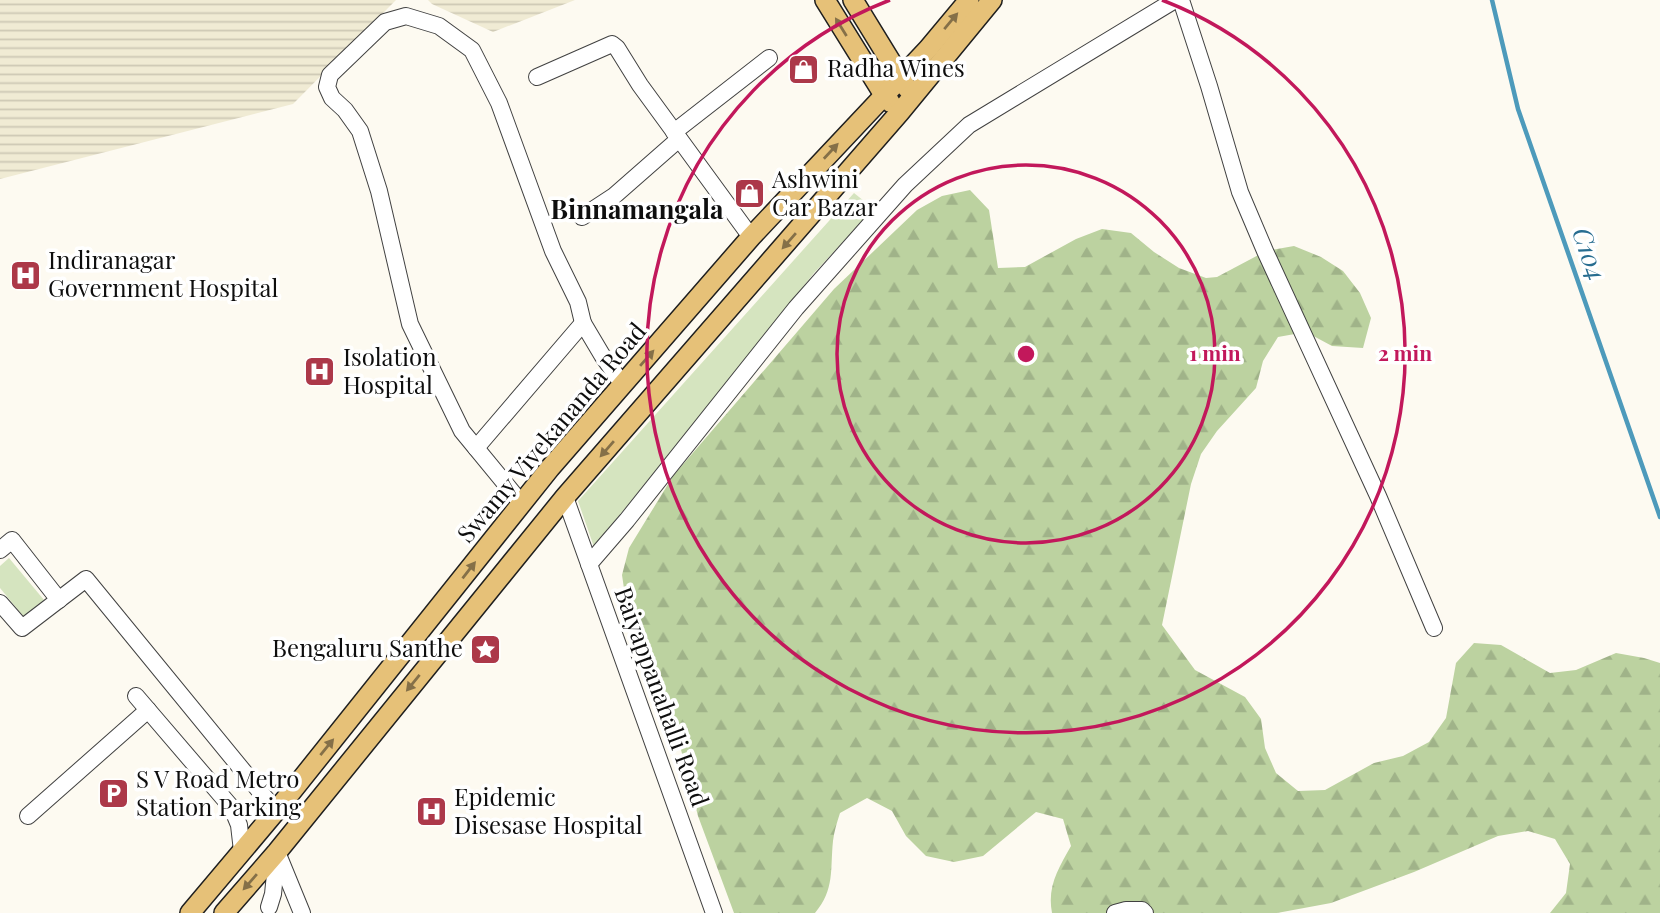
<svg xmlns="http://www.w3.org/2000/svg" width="1660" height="913" font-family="'Playfair Display',serif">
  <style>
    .farmland { fill: url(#farmland-rules) }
    .forest { fill: url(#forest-firs) }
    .garden { fill: #d5e4bf }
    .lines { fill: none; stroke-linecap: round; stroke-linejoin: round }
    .stream { stroke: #4d9abb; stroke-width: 4.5 }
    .minor-casing { stroke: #414141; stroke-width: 18 }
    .major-casing { stroke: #1f1f1f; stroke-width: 22 }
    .minor { stroke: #fff; stroke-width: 16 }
    .major { stroke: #e6c178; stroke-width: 19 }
    .oneway { fill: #857048 }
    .ring { fill: none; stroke: #c2185b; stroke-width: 3.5 }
    .labels { text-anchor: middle; stroke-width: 7; stroke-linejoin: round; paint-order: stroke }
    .poi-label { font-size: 24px; fill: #0e0e0e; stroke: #fff; text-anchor: start }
    .street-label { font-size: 24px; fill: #0e0e0e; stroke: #fff }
    .neighbourhood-label { font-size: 26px; font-weight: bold; fill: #0e0e0e; stroke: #fff }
    .water-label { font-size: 26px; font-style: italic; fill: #286d90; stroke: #fff }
    .centre { fill: #c2185b; stroke: #fff; stroke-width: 3.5 }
    .ring-label { font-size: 21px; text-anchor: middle; font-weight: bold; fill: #c2185b; stroke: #fff; stroke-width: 7; stroke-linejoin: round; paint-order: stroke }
  </style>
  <defs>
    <pattern id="farmland-rules" width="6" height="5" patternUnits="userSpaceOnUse" patternTransform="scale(1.75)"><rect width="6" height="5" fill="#f0ebd4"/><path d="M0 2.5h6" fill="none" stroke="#cdc8b5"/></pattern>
    <pattern id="forest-firs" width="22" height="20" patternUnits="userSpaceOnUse" patternTransform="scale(1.75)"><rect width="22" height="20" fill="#bcd2a0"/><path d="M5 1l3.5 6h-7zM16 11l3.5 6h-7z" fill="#a0b389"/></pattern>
  </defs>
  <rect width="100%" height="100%" fill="#fdfaf1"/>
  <g class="farmland">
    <path d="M0,0H396L293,104L0,179Z"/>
    <path d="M428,0H575L493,32L432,4Z"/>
  </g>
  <path class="forest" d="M970,190L989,210L998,268L1025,267L1076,239L1102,229L1131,233L1154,252L1179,268L1206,278L1217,277L1266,251L1294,246L1321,257L1343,271L1360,293L1371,318L1363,348L1332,346L1306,332L1278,337L1263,361L1256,388L1217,431L1201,454L1191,484L1162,625L1195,670L1245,697L1261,719L1265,748L1276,773L1298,791L1325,790L1374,763L1403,756L1429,742L1446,718L1456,663L1474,643L1501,645L1550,673L1576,670L1616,653L1644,658L1660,663V913H1550L1566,893L1570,864L1555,839L1528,831L1498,836L1414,872L1331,903L1277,913H1052C1047,887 1058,869 1071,846L1063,819L1036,812L983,856L954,862L926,856L906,836L892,811L867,798L840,813C837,822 834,832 833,841C830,870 835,889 815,913H734L698,816L677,734L659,680L626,602L622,575L629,548L673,476L834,289L917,210L942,196Z"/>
  <g class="garden">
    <path d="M854,193L874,209L814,273L594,547L578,501Z"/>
    <path d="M9,558L44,600L24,617L0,588V566Z"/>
  </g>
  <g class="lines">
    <path class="stream" d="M1492,0L1518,109L1660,517"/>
    <defs>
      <g id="minor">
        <path d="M1181,0L1209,86L1240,192L1265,251L1378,496L1434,628"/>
        <path d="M537,77L612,44L617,48L640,85L751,237"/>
        <path d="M674,132L769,58"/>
        <path d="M582,217L614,196L679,139"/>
        <path d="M476,448L583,323L602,355L623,385"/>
        <path d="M565,497L714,913"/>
        <path d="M522,504L462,431L410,324L379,191L360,131L345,110L332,98L327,87L330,75L385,22L406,16L439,26L472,50L499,103L553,251L578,302L583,323"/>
        <path d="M0,550L12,540L59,600"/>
        <path d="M589,564L627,520L796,308L905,185L969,125L1175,0"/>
        <path d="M0,603L22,628L86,579L276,811"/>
        <path d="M136,696L232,808L239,825L242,851"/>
        <path d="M28,816L148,710"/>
        <path d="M277,852L302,913"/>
        <path d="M269,907L273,894L277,854"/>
        <path d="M1115,913L1126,910H1142L1145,913"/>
      </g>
      <g id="major">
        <path d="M825,0L884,95L890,102"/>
        <path d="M853,0L907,88"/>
        <path d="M190,913L276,811L550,468L751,237L928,49L969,0"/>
        <path d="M224,913L277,852L565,497L900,112L992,0"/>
      </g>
    </defs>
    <use href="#minor" class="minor-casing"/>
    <use href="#major" class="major-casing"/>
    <use href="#minor" class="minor"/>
    <use href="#major" class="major"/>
  </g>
  <defs><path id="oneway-solid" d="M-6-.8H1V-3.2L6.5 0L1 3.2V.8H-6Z" transform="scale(1.75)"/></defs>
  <g class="oneway">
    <use href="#oneway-solid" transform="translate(951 21) rotate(-50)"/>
    <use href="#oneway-solid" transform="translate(841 27) rotate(-122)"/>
    <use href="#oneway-solid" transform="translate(831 151) rotate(-47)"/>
    <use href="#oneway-solid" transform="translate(789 241) rotate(131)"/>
    <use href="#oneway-solid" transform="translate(647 358) rotate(-49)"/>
    <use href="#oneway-solid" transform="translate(607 449) rotate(131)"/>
    <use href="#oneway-solid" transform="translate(469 570) rotate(-52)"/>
    <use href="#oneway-solid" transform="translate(413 683) rotate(129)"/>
    <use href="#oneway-solid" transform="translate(327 747) rotate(-51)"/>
    <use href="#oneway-solid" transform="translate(250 882) rotate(131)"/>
  </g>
  <g class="ring">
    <circle cx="1026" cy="354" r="189"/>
    <path d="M1162 0A379 379 0 1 1 890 0"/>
  </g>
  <defs>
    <symbol id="shop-square" viewBox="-11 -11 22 22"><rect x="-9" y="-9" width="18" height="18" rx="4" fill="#ac3849" stroke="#fff"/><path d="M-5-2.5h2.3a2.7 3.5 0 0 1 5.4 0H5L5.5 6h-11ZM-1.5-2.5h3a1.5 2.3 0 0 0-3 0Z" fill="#fff"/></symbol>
    <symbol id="hospital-square" viewBox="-11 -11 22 22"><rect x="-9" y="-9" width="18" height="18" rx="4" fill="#ac3849" stroke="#fff"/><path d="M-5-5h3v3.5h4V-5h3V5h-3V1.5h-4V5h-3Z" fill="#fff"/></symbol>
    <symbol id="sight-square" viewBox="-11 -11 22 22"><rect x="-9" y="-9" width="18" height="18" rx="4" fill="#ac3849" stroke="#fff"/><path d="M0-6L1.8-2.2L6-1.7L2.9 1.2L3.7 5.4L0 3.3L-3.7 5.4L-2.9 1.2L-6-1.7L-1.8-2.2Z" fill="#fff"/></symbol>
    <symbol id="parking-square" viewBox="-11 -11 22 22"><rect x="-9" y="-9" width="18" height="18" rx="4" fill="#ac3849" stroke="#fff"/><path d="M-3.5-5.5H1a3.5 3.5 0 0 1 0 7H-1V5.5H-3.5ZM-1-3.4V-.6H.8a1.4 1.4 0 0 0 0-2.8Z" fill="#fff"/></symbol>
  </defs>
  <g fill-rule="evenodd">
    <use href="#shop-square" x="786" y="52" width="35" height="35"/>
    <use href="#shop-square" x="732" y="176" width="35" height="35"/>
    <use href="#hospital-square" x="8" y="258" width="35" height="35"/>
    <use href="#hospital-square" x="302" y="354" width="35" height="35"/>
    <use href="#sight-square" x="468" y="632" width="35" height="35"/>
    <use href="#parking-square" x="96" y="776" width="35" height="35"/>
    <use href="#hospital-square" x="414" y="794" width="35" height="35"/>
  </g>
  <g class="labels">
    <g class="poi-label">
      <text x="827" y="77">Radha Wines</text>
      <text x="772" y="188">Ashwini<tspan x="772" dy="28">Car Bazar</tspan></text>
      <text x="48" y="269">Indiranagar<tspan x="48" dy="28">Government Hospital</tspan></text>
      <text x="343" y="366">Isolation<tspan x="343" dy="28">Hospital</tspan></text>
      <text x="463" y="657" text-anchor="end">Bengaluru Santhe</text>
      <text x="136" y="788">S V Road Metro<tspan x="136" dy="28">Station Parking</tspan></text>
      <text x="454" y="806">Epidemic<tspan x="454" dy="28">Disesase Hospital</tspan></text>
    </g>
    <g class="street-label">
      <text transform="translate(552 433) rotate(-50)" y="8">Swamy Vivekananda Road</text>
      <text transform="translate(661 697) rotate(70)" y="8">Baiyappanahalli Road</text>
    </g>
    <g class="neighbourhood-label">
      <text x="637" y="219">Binnamangala</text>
    </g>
    <g class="water-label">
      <text transform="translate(1589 254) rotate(71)" y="9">C104</text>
    </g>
  </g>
  <circle cx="1026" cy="354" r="10" class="centre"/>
  <g class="ring-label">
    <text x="1215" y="361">1 min</text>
    <text x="1405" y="361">2 min</text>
  </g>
</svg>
